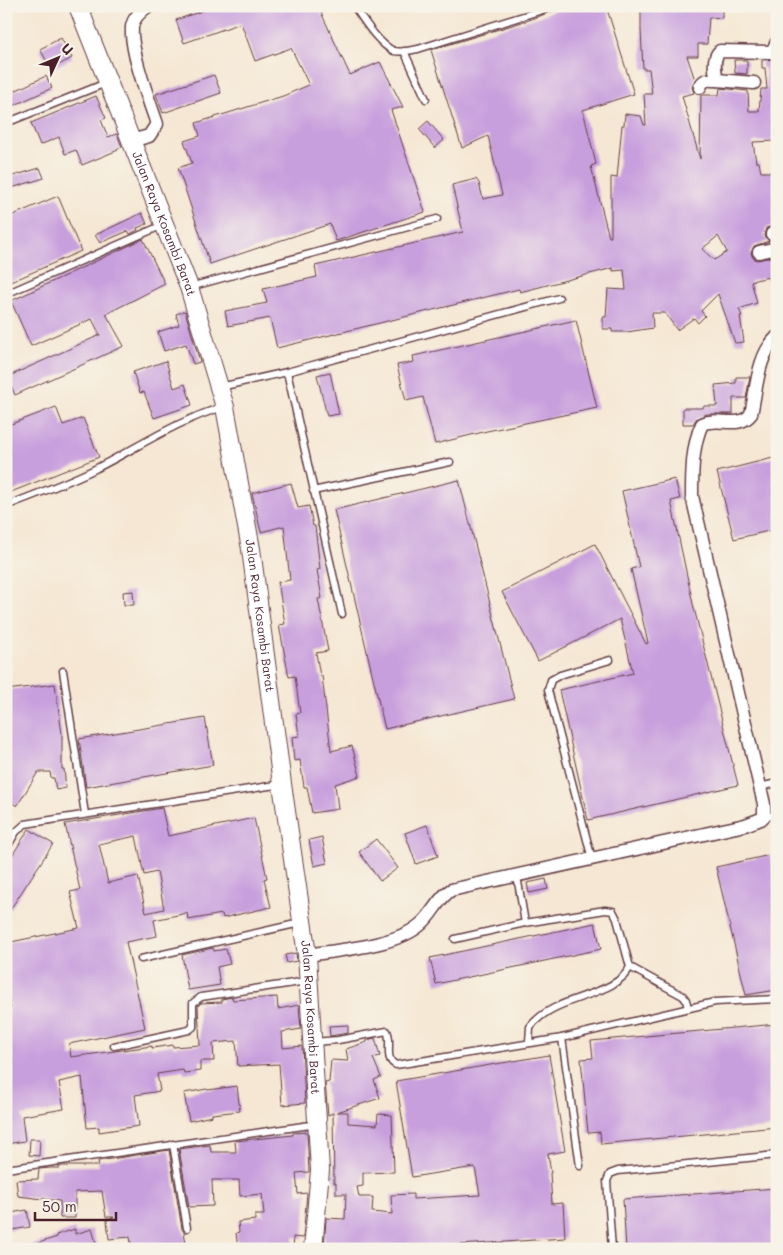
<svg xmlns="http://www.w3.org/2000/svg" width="783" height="1255" font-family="Mali,sans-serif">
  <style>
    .building { fill: #c89fdd; fill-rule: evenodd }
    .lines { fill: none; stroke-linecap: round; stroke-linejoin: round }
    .service-casing { stroke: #643d44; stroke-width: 9 }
    .minor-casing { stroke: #643d44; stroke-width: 15 }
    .secondary-casing { stroke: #643d44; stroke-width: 20 }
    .service { stroke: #fff; stroke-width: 6 }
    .minor { stroke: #fff; stroke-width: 12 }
    .secondary { stroke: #fff; stroke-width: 18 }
    .labels { text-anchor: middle; stroke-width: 4; stroke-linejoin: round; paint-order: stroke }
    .street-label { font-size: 12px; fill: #4a1f2b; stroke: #f7f3e8 }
  </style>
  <rect width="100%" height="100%" fill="#f7f3e8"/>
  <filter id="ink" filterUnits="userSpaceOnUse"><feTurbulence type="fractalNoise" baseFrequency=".02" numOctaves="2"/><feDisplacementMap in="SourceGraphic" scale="10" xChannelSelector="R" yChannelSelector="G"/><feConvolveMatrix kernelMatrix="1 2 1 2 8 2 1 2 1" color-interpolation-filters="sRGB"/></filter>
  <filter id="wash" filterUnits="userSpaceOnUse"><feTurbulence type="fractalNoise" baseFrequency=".0096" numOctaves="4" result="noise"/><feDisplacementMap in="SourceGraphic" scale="20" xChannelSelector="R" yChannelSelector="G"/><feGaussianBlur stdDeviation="1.12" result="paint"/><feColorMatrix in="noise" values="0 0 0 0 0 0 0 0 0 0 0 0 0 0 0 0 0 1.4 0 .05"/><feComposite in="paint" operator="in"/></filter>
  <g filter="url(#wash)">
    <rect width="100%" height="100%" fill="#f5e7d3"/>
    <g id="blocks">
      <g class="building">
        <path d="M216,6H318L350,75L380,62L403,107L391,110L425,212L336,241L330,224L210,264L178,168L192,163L184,141L200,136L196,123L283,96L309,85L291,48L255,61L241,23L184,43L176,20Z"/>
        <path d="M566,6H606L634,94L583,110L596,164L591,166L609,237H611V177L617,178L622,125H624L625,114L641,116L644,125H646L644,94H652L649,69H643L641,30V7L722,6V18L709,17L707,44H698V56H687L695,80L692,87L694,93L682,96L700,159L701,95H719L720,88L748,91L749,111H759L761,89H767L765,68H762V60L777,59V141L753,142L756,162H759L761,172H774L775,197H777V225L766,228L764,236L769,241L754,246L751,253L753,258L757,260L777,256V293L773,294L769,277L751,281L757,303L739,309L742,316H740L744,342L735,343L718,294L701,311L705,316L698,323L694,318L677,330L665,313H652L653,328L627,332H612V329H603V317H606L608,289L626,290L624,270L613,271V268L520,292L519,289L277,348L270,318L228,326L225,311L267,303L263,289L317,277L315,266L463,232L452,185L476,179L479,183L483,199L502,195L488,136L462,148L431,50L532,19ZM718,236L727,252L714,260L702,249Z"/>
        <path d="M61,38L72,58L51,69L40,49Z"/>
        <path d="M734,60H747V74L735,73Z"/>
        <path d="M214,75L221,93L163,113L156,94Z"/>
        <path d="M46,76L52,88L6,109V95Z"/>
        <path d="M96,96L106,118L101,120L108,137L117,134L122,147L117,149L118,150L82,165L76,150L65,154L59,137L40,145L31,123Z"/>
        <path d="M428,121L444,140L435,148L419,129Z"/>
        <path d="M40,168L44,178L8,189L6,178Z"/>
        <path d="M58,196L81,251L6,284V218Z"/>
        <path d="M142,213L147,224L137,228L138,230L130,234L128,231L100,243L95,235Z"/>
        <path d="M143,239L165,284L106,314L124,346L15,395L7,377L100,335L92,319L31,346L11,301Z"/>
        <path d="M185,311L200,362L193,364L186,344L164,351L158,332L179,325L176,314Z"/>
        <path d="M576,320L597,408L487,431L435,444L423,397L406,401L397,365L414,362L413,356Z"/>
        <path d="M166,361L174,388L185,384L192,405L154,418L144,392L140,393L133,372Z"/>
        <path d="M330,372L339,414L327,416L317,375Z"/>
        <path d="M736,377H750L746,398H733V414H707L697,418L693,424H683V408H703L704,406H717L715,385L736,383Z"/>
        <path d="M56,407L63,425L83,418L99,457L6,494V426Z"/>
        <path d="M777,457V529L734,539L717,472Z"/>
        <path d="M675,479L680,499L671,501L693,604L738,785L588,820L559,690L633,673L620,619L538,661L502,592L595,544L646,644L648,643L631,569L639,567L622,491Z"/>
        <path d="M459,480L514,699L385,729L334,510Z"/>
        <path d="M291,483L298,508L309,506L313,526H315L320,569L317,570L322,598L318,599L328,651L316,653L320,676H322L331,751L352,746L360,776L335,784L338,809L312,813L307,787H304L300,760L294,761L292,737L299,736L296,714L300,713L295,676L289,677L279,625L285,624L278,582L290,580L284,526L261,532L252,493Z"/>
        <path d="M133,591L134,605H124L123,592Z"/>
        <path d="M55,684L62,734V769H64L66,788L56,790L54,778H51L50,772H38L17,806L6,799V690Z"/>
        <path d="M205,718L213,765L86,787L79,739Z"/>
        <path d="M162,808L168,836L254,818L267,878L264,879L271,907L223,918L222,914L188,920L187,913L154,920L157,936L126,942L145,1028L69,1044L71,1057L152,1046V1048L173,1045V1047L200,1045L198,1006L201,1003L222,1002V999L232,997L233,1000L277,997L278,1009L299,1005L301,1029L282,1032L283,1048L302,1046L305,1103L282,1105L279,1064L238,1066L236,1041L213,1043L214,1061H200V1071L184,1073L183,1070L157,1074L160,1091L135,1095L139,1126L99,1132V1127L87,1128L82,1077L59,1082L64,1109L22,1116L25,1141L6,1144V1009L11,1008L6,987V943L79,928L70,892L80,890L65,824ZM136,836L144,875L157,872L164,909L146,913L138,876L108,883L99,844Z"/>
        <path d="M427,825L438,856L416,864L405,833Z"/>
        <path d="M29,829L53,844L6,916V865Z"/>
        <path d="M322,837L327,863L314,866L309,840Z"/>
        <path d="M376,839L398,868L380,881L359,852Z"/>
        <path d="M770,855L777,883V990L746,995L716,867Z"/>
        <path d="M546,879L548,889L529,893L527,883Z"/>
        <path d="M595,923L601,949L436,984L430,958Z"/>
        <path d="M213,948L214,951L226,949L230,964L217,967L220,985L188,990L182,955Z"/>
        <path d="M296,953L297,961L287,963L285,955Z"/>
        <path d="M777,1024V1127L601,1144L600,1132L588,1133L581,1059L593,1058L591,1041Z"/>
        <path d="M348,1025V1033L330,1036L329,1026Z"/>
        <path d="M375,1038L380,1056L373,1058L381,1077L374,1080L380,1098L337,1112H348V1123L377,1125L378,1114L392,1115L394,1172L363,1173V1186L357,1187L359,1197H373L372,1212L392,1214L391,1195L413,1194V1199L480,1195L475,1167L412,1177L396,1081L549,1055L565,1151L548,1154L551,1173H550L552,1204L563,1203L565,1238L399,1249H324L326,1218L345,1219L346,1194H336V1183H334L333,1113L328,1115L325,1083L329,1082L331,1060L348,1061L346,1049L367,1042V1040Z"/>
        <path d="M237,1086L240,1111L212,1114V1116L189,1121L184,1093L207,1089L208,1090Z"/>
        <path d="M307,1132L309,1172L296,1173L298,1194L307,1193L303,1238L293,1237L294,1249H238L236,1233L239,1232L238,1222L255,1220V1215H264L262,1194L240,1196L239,1180H212L213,1206L189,1207L179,1149L210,1145L211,1152H236L235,1141L293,1135V1133Z"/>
        <path d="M30,1139H40L39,1156L29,1155Z"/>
        <path d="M169,1150L182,1229L184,1232L187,1249H132L130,1237L109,1239L107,1220L114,1217H106L102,1191L75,1192V1218H60V1201L18,1196L16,1180L38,1179L39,1169L51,1168H60V1166H99L98,1161Z"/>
        <path d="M777,1188V1249H626L623,1199Z"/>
        <path d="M27,1210L30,1227L6,1231V1214Z"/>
        <path d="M75,1229V1234L92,1229L98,1249H26V1247L57,1237L56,1235Z"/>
      </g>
    </g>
  </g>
  <g filter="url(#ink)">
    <use href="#blocks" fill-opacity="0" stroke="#643d44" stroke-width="1"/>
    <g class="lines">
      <defs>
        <g id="service">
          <path d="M354,6C363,19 379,45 394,51C401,53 411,50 418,49L555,6"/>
          <path d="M404,51L426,99"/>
          <path d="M6,123L106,83"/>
          <path d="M190,287L437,219"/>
          <path d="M6,294L163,225"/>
          <path d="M287,372L342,614"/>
          <path d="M220,387L287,372L559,298"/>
          <path d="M313,491L450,462"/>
          <path d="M6,506C36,494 67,483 95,469C137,448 178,420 223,407"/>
          <path d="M63,671L85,814"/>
          <path d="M760,787L777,783"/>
          <path d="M764,816H777"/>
          <path d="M6,849L16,832L25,824L282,784"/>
          <path d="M592,859L548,690L551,680L560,675L610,660"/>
          <path d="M517,876L525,923L605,910L613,911L617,919L630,967C615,998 555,994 530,1027L529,1043"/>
          <path d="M455,939L525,923"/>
          <path d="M141,959L300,923"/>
          <path d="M630,967L683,996L686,1000L688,1008"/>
          <path d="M562,1038L580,1166"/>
          <path d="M314,1042L338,1040L387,1031C393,1042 383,1059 396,1065L562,1038L715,1002L777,999"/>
          <path d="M114,1046L189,1030L193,1027V1003L201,997L307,981"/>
          <path d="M173,1144L187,1228"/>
          <path d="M6,1169L317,1124"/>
          <path d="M612,1249L607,1181L610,1174L618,1171L777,1155"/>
        </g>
        <g id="minor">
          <path d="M717,80L754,83"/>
          <path d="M700,87C704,78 708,80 717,80C715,71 712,58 720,51L772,52L777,42"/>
          <path d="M131,141L149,136L157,124C149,100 130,51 132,27C133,18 141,11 148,6"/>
          <path d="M772,234L777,233"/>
          <path d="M759,252L777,248"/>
          <path d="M307,955C339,950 397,946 421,924C433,914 438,898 451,890L745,825L761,819L764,816V804L692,496C692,474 692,445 702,424C718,416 739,430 751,414C757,388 757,356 777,337"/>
        </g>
        <g id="secondary">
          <path id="s1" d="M78,6L189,287L225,407L251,549L282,784L307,955L320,1170L313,1249"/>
        </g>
      </defs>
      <use href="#service" class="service-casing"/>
      <use href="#minor" class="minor-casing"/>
      <use href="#secondary" class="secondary-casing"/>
      <use href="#service" class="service"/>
      <use href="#minor" class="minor"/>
      <use href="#secondary" class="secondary"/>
    </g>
  </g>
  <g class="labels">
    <g class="street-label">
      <text dy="4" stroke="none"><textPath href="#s1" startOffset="234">Jalan Raya Kosambi Barat</textPath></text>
      <text dy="4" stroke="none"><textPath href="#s1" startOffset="639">Jalan Raya Kosambi Barat</textPath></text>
      <text dy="4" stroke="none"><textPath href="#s1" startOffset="1044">Jalan Raya Kosambi Barat</textPath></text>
    </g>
  </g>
  <rect width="783" height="1255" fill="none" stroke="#f7f3e8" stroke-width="25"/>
  <g transform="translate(58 58) rotate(46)" stroke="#f7f3e8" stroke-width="4" paint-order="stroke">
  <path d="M0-4L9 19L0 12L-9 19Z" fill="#4a1f2b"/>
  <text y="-8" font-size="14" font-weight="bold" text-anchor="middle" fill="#4a1f2b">U</text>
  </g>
  <path d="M35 1212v8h81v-8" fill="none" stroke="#4a1f2b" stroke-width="2.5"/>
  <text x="42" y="1212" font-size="15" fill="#4a1f2b" stroke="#f7f3e8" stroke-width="4" paint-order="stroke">50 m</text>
</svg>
